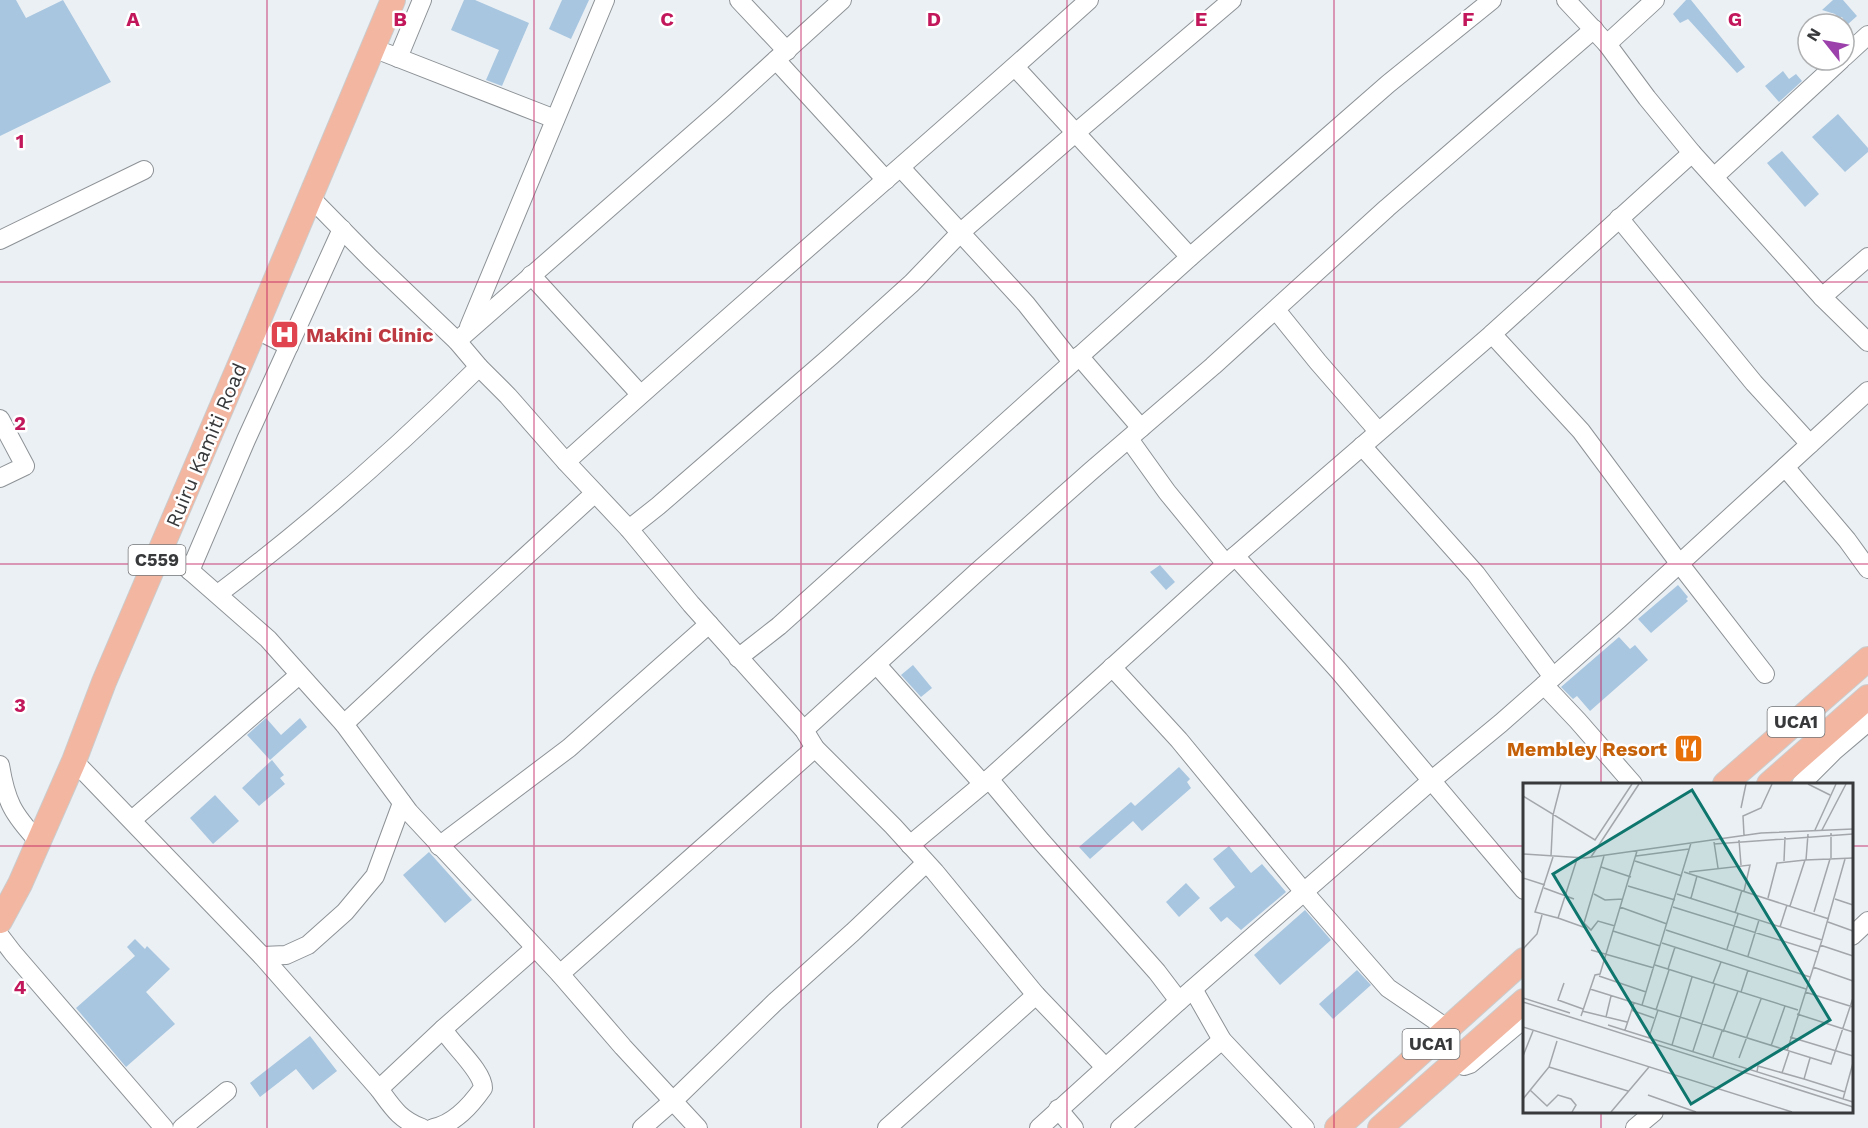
<svg xmlns="http://www.w3.org/2000/svg" width="1868" height="1128" font-family="'Work Sans',sans-serif">
  <style>
    .building { fill: #a8c6df }
    .lines { fill: none; stroke-linecap: round; stroke-linejoin: round }
    .minor-casing { stroke: #8d9296; stroke-width: 20 }
    .major-casing { stroke: #cbcccc; stroke-width: 26 }
    .minor { stroke: #fff; stroke-width: 18 }
    .major { stroke: #f2b6a1; stroke-width: 24 }
    .grid { fill: none; stroke: #c2185b; stroke-width: 1.5; stroke-opacity: 0.55 }
    .labels { text-anchor: middle; stroke-width: 5; stroke-linejoin: round; paint-order: stroke }
    .shield { fill: #fff; stroke: #737476; stroke-width: 1.5 }
    .shield-label { font-size: 18px; font-weight: bold; fill: #37393b }
    .health-label { font-size: 20px; font-weight: bold; fill: #be3a42; stroke: #fff; text-anchor: start }
    .street-label { font-size: 20px; fill: #37393b; stroke: #fff }
    .food-label { font-size: 20px; font-weight: bold; fill: #c56008; stroke: #fff; text-anchor: end }
    .inset-road { fill: none; stroke: #a3a7ab; stroke-width: 1.5 }
    .view { fill: #0f766e; fill-opacity: 0.15; stroke: #0f766e; stroke-width: 3 }
    .inset-edge { fill: none; stroke: #37393b; stroke-width: 3 }
    .grid-label { font-size: 20px; text-anchor: middle; font-weight: bold; fill: #c2185b; stroke: #fff; stroke-width: 5; stroke-linejoin: round; paint-order: stroke }
  </style>
  <rect width="100%" height="100%" fill="#ebf0f5"/>
  <g class="building">
    <path d="M0,0H16L26,18L63,0L111,82L0,136Z"/>
    <path d="M464,0H475L529,23L502,86L486,80L499,50L451,30Z"/>
    <path d="M562,0H589L571,39L549,29Z"/>
    <path d="M1686,0H1691L1745,67L1737,73L1688,19L1680,23L1673,14Z"/>
    <path d="M1833,0H1843L1857,16L1847,25L1842,17L1838,18L1835,14L1822,10Z"/>
    <path d="M1783,71L1789,79L1796,74L1802,81L1779,102L1765,86Z"/>
    <path d="M1838,114L1868,148V152L1845,172L1812,137Z"/>
    <path d="M1782,151L1819,194L1805,207L1767,163Z"/>
    <path d="M1160,565L1175,582L1166,590L1150,572Z"/>
    <path d="M1678,585L1688,597L1686,599L1688,601L1651,633L1638,619Z"/>
    <path d="M1619,637L1630,649L1635,645L1648,660L1590,711L1577,696L1573,699L1561,687Z"/>
    <path d="M913,665L932,688L921,697L901,675Z"/>
    <path d="M266,718L281,735L300,718L307,727L270,760L247,735Z"/>
    <path d="M272,760L284,775L280,778L285,784L259,806L242,788Z"/>
    <path d="M1179,767L1190,779L1187,782L1191,788L1142,831L1133,821L1090,859L1079,847L1131,802L1135,806Z"/>
    <path d="M215,795L239,821L213,844L190,818Z"/>
    <path d="M1229,846L1251,873L1262,864L1286,892L1241,930L1227,917L1221,922L1209,908L1235,887L1213,859Z"/>
    <path d="M429,852L472,900L445,923L403,875Z"/>
    <path d="M1186,883L1200,898L1179,917L1166,902Z"/>
    <path d="M1305,910L1331,940L1280,985L1254,955Z"/>
    <path d="M135,939L145,949L147,946L170,969L146,992L175,1024L126,1067L76,1008L135,956L127,947Z"/>
    <path d="M1357,970L1371,985L1333,1019L1319,1004Z"/>
    <path d="M310,1036L337,1071L313,1090L296,1069L260,1097L250,1083Z"/>
  </g>
  <g class="lines">
    <defs>
      <g id="minor">
        <path d="M739,0L787,51"/>
        <path d="M1566,0L1607,44L1647,98L1692,153L1822,297L1868,342"/>
        <path d="M1607,44L1655,0"/>
        <path d="M373,48L555,119"/>
        <path d="M1844,57L1868,35"/>
        <path d="M398,58L422,0"/>
        <path d="M776,60L886,180"/>
        <path d="M1015,67L1190,257"/>
        <path d="M901,168L1026,304L1072,362"/>
        <path d="M1714,177L1841,60"/>
        <path d="M310,197L371,259L457,341L479,367L508,396L566,462L629,529L691,604L804,730L815,748L893,826L935,872L1036,995L1105,1067"/>
        <path d="M1619,218L1754,383L1810,444"/>
        <path d="M0,240L144,170"/>
        <path d="M531,275L640,394"/>
        <path d="M1822,297L1868,257"/>
        <path d="M1276,310L1318,362L1378,431"/>
        <path d="M469,327L605,0"/>
        <path d="M255,329L289,346"/>
        <path d="M1492,334L1581,431L1679,563L1765,674"/>
        <path d="M457,341L723,108L842,0"/>
        <path d="M1079,356L1141,428"/>
        <path d="M0,419L25,466L0,478"/>
        <path d="M1129,439L1167,492L1226,564"/>
        <path d="M1362,446L1476,574L1553,677"/>
        <path d="M566,462C738,306 916,156 1089,0"/>
        <path d="M1785,467L1847,540L1868,569"/>
        <path d="M629,529L658,506L831,356L912,283L961,232L1066,141L1232,0"/>
        <path d="M163,547L268,639L344,724L409,812L560,974L623,1047L698,1128"/>
        <path d="M1235,556L1338,670L1524,890"/>
        <path d="M190,571L246,440L342,229"/>
        <path d="M218,594C310,525 397,448 479,367"/>
        <path d="M738,658L779,626L1190,257L1388,84L1492,0"/>
        <path d="M877,665L983,784"/>
        <path d="M1112,667L1179,740L1304,892L1388,988L1448,1029"/>
        <path d="M1544,685L1578,721L1633,784"/>
        <path d="M344,724L431,643L595,493"/>
        <path d="M804,730L976,573L1091,471L1213,366L1387,208L1594,29"/>
        <path d="M74,761L262,956L379,1089C393,1108 399,1119 422,1128"/>
        <path d="M0,765C6,802 13,814 38,841"/>
        <path d="M989,779L1041,841L1157,972L1179,1001"/>
        <path d="M1801,784L1834,751L1868,722"/>
        <path d="M132,820L299,675"/>
        <path d="M910,845L989,779L1235,556L1492,334L1692,153"/>
        <path d="M439,846L569,748L709,624"/>
        <path d="M0,936L13,953L164,1128"/>
        <path d="M1852,936L1868,921"/>
        <path d="M262,956L286,955L308,945L345,912L375,876L402,803"/>
        <path d="M560,974L815,748"/>
        <path d="M1193,989L1222,1040L1305,1128"/>
        <path d="M1464,1066L1470,1064L1524,1019"/>
        <path d="M379,1089L443,1029"/>
        <path d="M1058,1109L1074,1128"/>
        <path d="M182,1128L227,1091"/>
        <path d="M433,1128C455,1124 471,1105 483,1088C483,1071 453,1046 443,1029L535,948"/>
        <path d="M642,1128L674,1100L775,1002L853,932L926,863"/>
        <path d="M887,1128L1036,995"/>
        <path d="M1039,1128L1179,1001L1432,780L1501,723L1619,619L1868,391"/>
        <path d="M1120,1128L1222,1040"/>
        <path d="M1635,1128L1654,1112"/>
      </g>
      <g id="major">
        <path d="M1725,784L1868,659"/>
        <path d="M1769,784L1868,697"/>
        <path d="M0,921L20,884L74,761L104,682L255,329L393,0"/>
        <path d="M1337,1128L1524,960"/>
        <path d="M1380,1128L1524,1001"/>
      </g>
    </defs>
    <use href="#minor" class="minor-casing"/>
    <use href="#major" class="major-casing"/>
    <use href="#minor" class="minor"/>
    <use href="#major" class="major"/>
  </g>
  <path class="grid" d="M267,0V1128M534,0V1128M801,0V1128M1067,0V1128M1334,0V1128M1601,0V784M0,282H1868M0,564H1868M0,846H1524M1852,846H1868M1601,1112V1128"/>
  <defs>
    <symbol id="hospital-square" viewBox="-11 -11 22 22"><rect x="-9" y="-9" width="18" height="18" rx="4" fill="#e0444e" stroke="#fff"/><path d="M-5-5h3v3.5h4V-5h3V5h-3V1.5h-4V5h-3Z" fill="#fff"/></symbol>
    <symbol id="restaurant-square" viewBox="-11 -11 22 22"><rect x="-9" y="-9" width="18" height="18" rx="4" fill="#e8710a" stroke="#fff"/><path d="M-5-6h1v4h1v-4h1v4h1v-4h1v5L-1.5 .5V6h-2V.5L-5-1ZM5-6V6H3V1.5H1.5Q1.5-4 5-6Z" fill="#fff"/></symbol>
  </defs>
  <g fill-rule="evenodd">
    <use href="#hospital-square" x="268" y="318" width="33" height="33"/>
    <use href="#restaurant-square" x="1672" y="732" width="33" height="33"/>
  </g>
  <g class="labels">
    <g class="shield">
      <rect x="128.5" y="545" width="57" height="30" rx="4.5"/>
      <rect x="1767.5" y="707" width="57" height="30" rx="4.5"/>
      <rect x="1402.5" y="1029" width="57" height="30" rx="4.5"/>
    </g>
    <g class="shield-label">
      <text x="157" y="566">C559</text>
      <text x="1796" y="728">UCA1</text>
      <text x="1431" y="1050">UCA1</text>
    </g>
    <g class="health-label">
      <text x="306" y="342">Makini Clinic</text>
    </g>
    <g class="street-label">
      <text transform="translate(206 445) rotate(-67)" y="7">Ruiru Kamiti Road</text>
    </g>
    <g class="food-label">
      <text x="1667" y="756">Membley Resort</text>
    </g>
  </g>
  <g transform="translate(1523 783)">
    <rect width="330" height="330" fill="#ebf0f5"/>
    <path class="inset-road" d="M285,1L307,12M0,13L72,57L109,1M218,25L223,1M292,47L313,1M299,47L323,1M308,50V75M221,52L220,33L238,25L249,1M216,57L218,82M191,59L195,85M191,61L330,51M0,71L62,75L238,50L330,46M28,73L30,32L38,1M81,73L61,140L68,147L75,138L92,143M113,73L166,66M30,74L12,129L35,135L54,76M68,74L116,1M283,77L285,51M112,78L159,93M261,78L262,54M78,84L108,94M161,89L306,136M166,89L227,82L221,108M0,95L22,102M105,103L152,117M21,105L51,116M71,111L82,117L100,116M154,111L299,157L322,76M168,115L174,93M245,115L254,80L282,77M312,116L330,122M267,123L282,77L307,76M97,124L144,141M150,124L295,169M291,129L307,76L330,75M212,130L219,107M35,135L63,145M305,139L330,148M257,144L264,122M143,147L287,194M90,148L137,163M139,160L283,206M297,162L330,173M0,166L14,151L19,132M204,166L215,131M68,167L131,185M225,173L236,137M132,182L275,227M290,184L330,198M145,186L152,164M76,193L123,209M41,200L35,217L60,226M190,200L198,179M67,206L308,281L330,215M218,209L225,187M282,209L330,224M0,215L47,230M0,219L330,324M119,222L168,60M108,227L131,235M133,227L146,187M59,228L104,239M274,231L330,249M58,233L72,192L77,191L114,68M83,234L88,213M85,242L330,319M0,244L269,329M102,247L111,220M200,249L215,208M126,254L135,227M267,254L330,273M149,262L169,194M248,263L262,223M170,268L192,201M264,268L299,157M0,273L10,248M190,274L199,248M216,275L238,216M287,275L281,296L322,309M26,284L105,308M234,289L235,283L281,296M259,290L266,269M7,307L24,323L35,312L48,316L53,322L49,329M125,312L173,329M0,316L26,284L34,258M320,316L330,280M88,329L126,284"/>
    <path class="view" d="M169,7L307,237L168,321L30,91Z"/>
    <rect width="330" height="330" class="inset-edge"/>
  </g>
  <g class="grid-label">
    <text x="133" y="26">A</text>
    <text x="400" y="26">B</text>
    <text x="667" y="26">C</text>
    <text x="934" y="26">D</text>
    <text x="1201" y="26">E</text>
    <text x="1468" y="26">F</text>
    <text x="1735" y="26">G</text>
    <text x="20" y="148">1</text>
    <text x="20" y="430">2</text>
    <text x="20" y="712">3</text>
    <text x="20" y="994">4</text>
  </g>
  <g transform="translate(1826 42) rotate(301)"><circle r="28" fill="#ffffff" stroke="#afb0b1" stroke-width="1.5"/>
  <path d="M0-4.5L10 22L0 15L-10 22Z" fill="#9c41ac"/>
  <text y="-9" font-size="16" font-weight="bold" text-anchor="middle" fill="#37393b">N</text>
  </g>
</svg>
